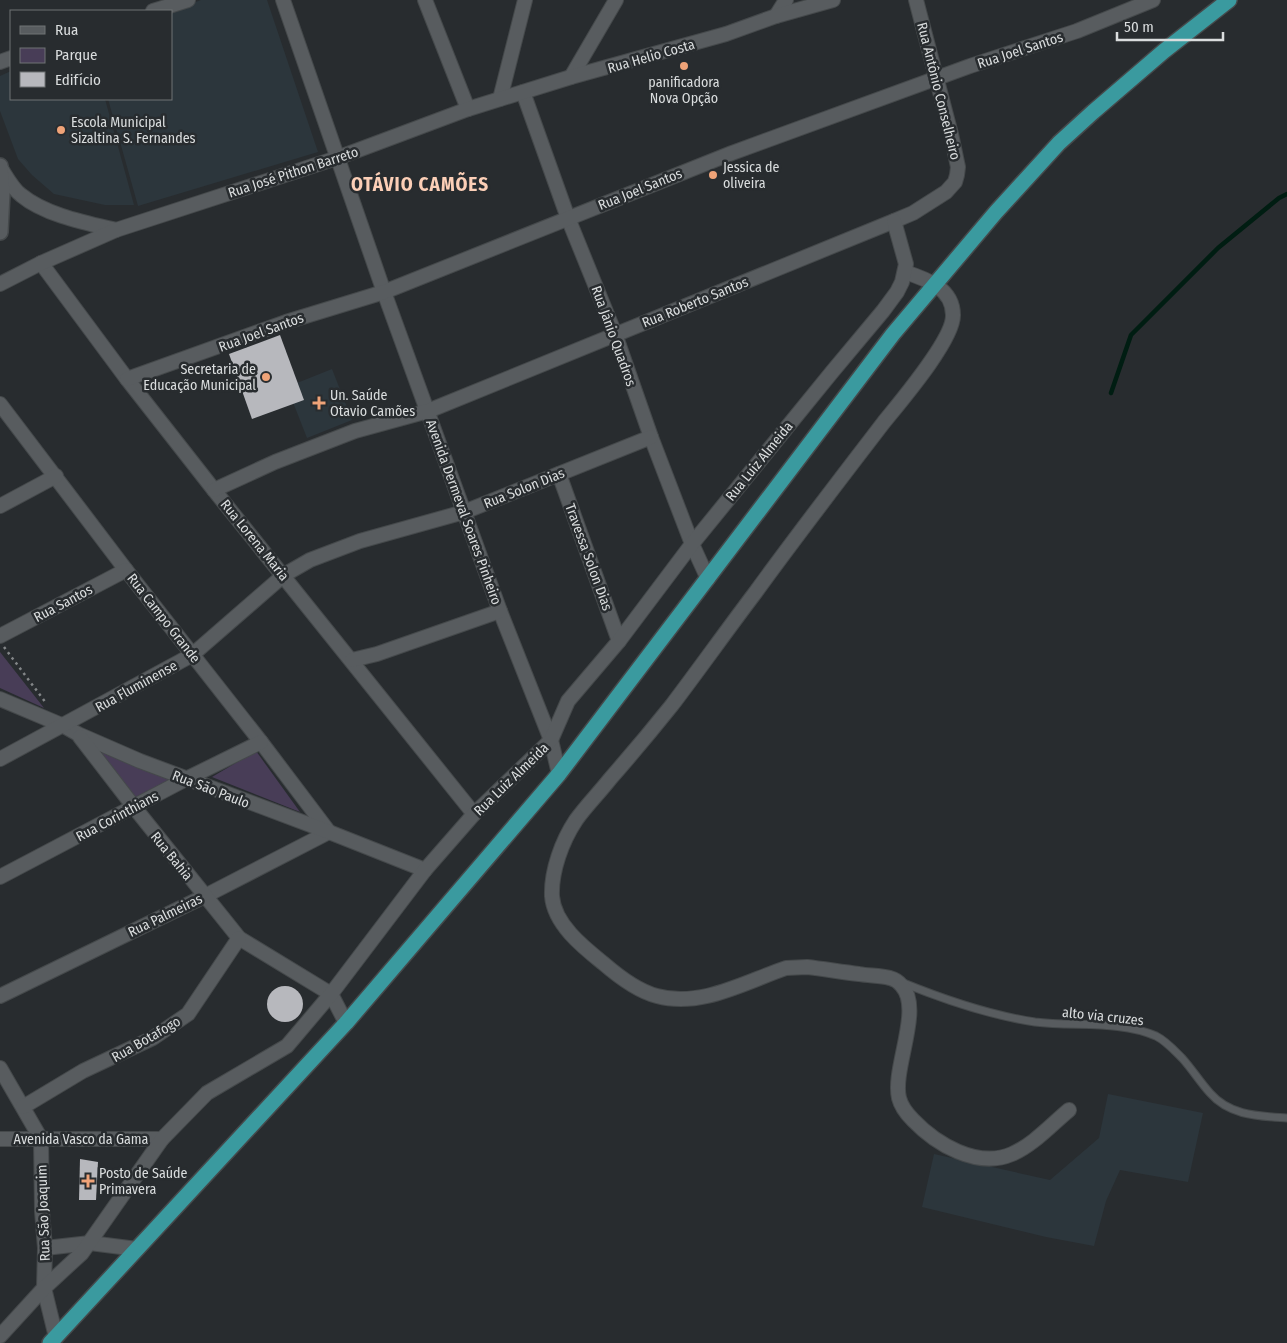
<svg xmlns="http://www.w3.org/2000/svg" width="1287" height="1343" font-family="'Fira Sans Condensed',sans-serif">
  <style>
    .built { fill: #2c363c }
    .green { fill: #483d57 }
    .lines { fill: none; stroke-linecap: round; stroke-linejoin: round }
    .stream { stroke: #001d12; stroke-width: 4.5 }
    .building { fill: #b7b8bd }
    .lane-casing { stroke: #45494b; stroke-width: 9 }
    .street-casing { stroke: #45494b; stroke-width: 16 }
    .secondary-casing { stroke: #45494b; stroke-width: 18 }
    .highway-casing { stroke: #45494b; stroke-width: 18 }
    .path { stroke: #838688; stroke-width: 2.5; stroke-dasharray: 2.5 4; stroke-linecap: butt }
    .lane { stroke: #585c5f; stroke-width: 7 }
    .street { stroke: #585c5f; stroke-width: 14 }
    .secondary { stroke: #585c5f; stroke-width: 15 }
    .highway { stroke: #3a9a9f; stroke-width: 15 }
    .poi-dot { fill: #efa378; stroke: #282c2f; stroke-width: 2 }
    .labels { text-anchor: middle; stroke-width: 5; stroke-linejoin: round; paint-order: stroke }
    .street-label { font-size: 14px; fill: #daddde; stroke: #282c2f }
    .poi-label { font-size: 14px; fill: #daddde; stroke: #282c2f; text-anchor: start }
    .district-label { font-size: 19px; font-weight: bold; letter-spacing: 1px; fill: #fccfb7; stroke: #282c2f }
  </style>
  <rect width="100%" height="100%" fill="#282c2f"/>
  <g class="built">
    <path d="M201,0H267L318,152L138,206L108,99H171V11Z"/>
    <path d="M11,71V99H105L134,205H105L54,194L32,175L18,159L0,111V76Z"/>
    <path d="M332,369L352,420L307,438L287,387Z"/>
    <path d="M1108,1094L1203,1113L1188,1182L1120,1170L1106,1201L1094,1246L1046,1237L922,1207L934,1154L1050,1180L1099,1138Z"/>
  </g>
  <g class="green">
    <path d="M0,652L44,708L0,688Z"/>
    <path d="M94,747L170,780L134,802Z"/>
    <path d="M256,751L300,812L212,777Z"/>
  </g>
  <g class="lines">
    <path class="stream" d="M1111,393L1131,335L1218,248L1279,198L1287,194"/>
  </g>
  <g class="building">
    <path d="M280,335L304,400L252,419L229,354Z"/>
    <circle cx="285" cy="1004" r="18"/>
    <path d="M80,1159L98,1162L96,1200H79Z"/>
  </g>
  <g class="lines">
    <defs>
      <path id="lane" d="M901,982C945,1000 988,1015 1035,1022C1075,1027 1119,1020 1156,1036C1166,1041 1174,1050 1182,1058C1192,1069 1200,1082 1210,1093C1230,1116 1259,1116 1287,1118"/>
      <g id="street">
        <path d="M283,0L384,292L500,611L551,740L559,774"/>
        <path d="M425,0L468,109"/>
        <path d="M153,11L188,0"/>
        <path d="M776,16L786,0"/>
        <path d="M0,62L11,58"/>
        <path d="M571,77L616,0"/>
        <path d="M523,92L568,218L615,334L651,437L692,544L708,579"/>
        <path d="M500,99L525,0"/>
        <path d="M2,170C7,178 13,189 21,195C45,215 86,223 116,230"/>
        <path d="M41,263L127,379L214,490L474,814"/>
        <path d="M905,272C926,279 953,288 953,315C954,339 901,401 884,422C841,478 797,535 755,593C727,630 700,668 672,705C652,730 631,755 610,779C599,793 586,806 576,820C562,841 551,871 552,896C554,924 583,947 603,963C618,976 637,991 657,996C701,1008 745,982 786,968L807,967C824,969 842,972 859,974C869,976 880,975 890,978C894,979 899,982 902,986C923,1009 892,1069 899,1098C901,1106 907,1114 913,1120C936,1144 977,1169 1012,1154C1033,1145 1051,1125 1069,1110"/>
        <path d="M0,284L41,263L116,230L337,158L468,109L571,77L726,34L776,16L833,0"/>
        <path d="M127,379L286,322L384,292L732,153L970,66L1077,31L1153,0"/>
        <path d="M0,404L126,570L261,742L329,832L205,896L0,996"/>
        <path d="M559,474L619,641"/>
        <path d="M214,490L275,462L355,431L428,411L894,221L913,213L946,192L955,182L957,175L958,167L951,134L916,0"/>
        <path d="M0,506L56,476"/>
        <path d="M0,636L126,570"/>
        <path d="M352,660L377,654L500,611"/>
        <path d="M0,699L64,726L78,734L140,761L329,832L425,870"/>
        <path d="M80,737L134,807L239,938L331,994L346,1023"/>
        <path d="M0,759L192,655L284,575L310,560L360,541L464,512L651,437"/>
        <path d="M0,877L186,779L261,742"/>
        <path d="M0,1068L41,1139L42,1211L45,1248L44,1288L56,1337"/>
        <path d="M23,1107L83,1071L153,1038L188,1014L239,938"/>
        <path d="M0,1139H162"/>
        <path d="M45,1248L90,1243L137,1249"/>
        <path d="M0,1336L44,1288L82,1253L162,1139L207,1093L287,1046L331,994L425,870L474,814L551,740L568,701L619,641L692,544L832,372L883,311L897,292L902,282L906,264L894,221"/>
      </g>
      <path id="secondary" d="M0,166L2,193L0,232"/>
      <path id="highway" d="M50,1343L346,1023L559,774L893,334L996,212L1059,143L1093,112L1164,51L1229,0"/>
    </defs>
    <use href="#lane" class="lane-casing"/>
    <use href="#street" class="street-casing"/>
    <use href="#secondary" class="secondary-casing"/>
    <use href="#highway" class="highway-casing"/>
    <path class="path" d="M4,647L46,703"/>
    <use href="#lane" class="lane"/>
    <use href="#street" class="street"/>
    <use href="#secondary" class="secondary"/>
    <use href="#highway" class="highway"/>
  </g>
  <g class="poi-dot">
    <circle cx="684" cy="66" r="5"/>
    <circle cx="61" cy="130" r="5"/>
    <circle cx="713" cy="175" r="5"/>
    <circle cx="266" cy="377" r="5"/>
    <path d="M316.5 395.5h5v5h5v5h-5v5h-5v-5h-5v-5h5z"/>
    <path d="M85.5 1173.5h5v5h5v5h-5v5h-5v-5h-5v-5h5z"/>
  </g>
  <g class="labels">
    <g class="street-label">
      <text transform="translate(1020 50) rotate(-18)" y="5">Rua Joel Santos</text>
      <text transform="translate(651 56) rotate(-16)" y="5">Rua Helio Costa</text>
      <text transform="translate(939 91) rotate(76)" y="5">Rua Antônio Conselheiro</text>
      <text transform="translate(293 172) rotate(-18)" y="5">Rua José Pithon Barreto</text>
      <text transform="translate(640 189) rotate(-22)" y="5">Rua Joel Santos</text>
      <text transform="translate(695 302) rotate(-22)" y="5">Rua Roberto Santos</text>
      <text transform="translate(261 332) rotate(-20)" y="5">Rua Joel Santos</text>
      <text transform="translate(614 336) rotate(70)" y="5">Rua Jânio Quadros</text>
      <text transform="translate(759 461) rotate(-51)" y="5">Rua Luiz Almeida</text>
      <text transform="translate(524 488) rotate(-22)" y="5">Rua Solon Dias</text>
      <text transform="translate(464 512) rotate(70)" y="5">Avenida Dermeval Soares Pinheiro</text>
      <text transform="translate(255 540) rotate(51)" y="5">Rua Lorena Maria</text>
      <text transform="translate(589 557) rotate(70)" y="5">Travessa Solon Dias</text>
      <text transform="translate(63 603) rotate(-28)" y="5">Rua Santos</text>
      <text transform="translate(164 618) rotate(52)" y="5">Rua Campo Grande</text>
      <text transform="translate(136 686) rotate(-29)" y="5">Rua Fluminense</text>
      <text transform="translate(511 779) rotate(-44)" y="5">Rua Luiz Almeida</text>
      <text transform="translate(211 789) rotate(21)" y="5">Rua São Paulo</text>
      <text transform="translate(117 816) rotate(-28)" y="5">Rua Corinthians</text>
      <text transform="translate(172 856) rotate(51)" y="5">Rua Bahia</text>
      <text transform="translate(165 915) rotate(-26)" y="5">Rua Palmeiras</text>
      <text transform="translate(1103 1016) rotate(6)" y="5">alto via cruzes</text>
      <text transform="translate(146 1039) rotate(-30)" y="5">Rua Botafogo</text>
      <text x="81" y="1144">Avenida Vasco da Gama</text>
      <text transform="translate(43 1213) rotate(-92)" y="5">Rua São Joaquim</text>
    </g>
    <g class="poi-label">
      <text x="684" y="87" text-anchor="middle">panificadora<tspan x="684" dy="16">Nova Opção</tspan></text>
      <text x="71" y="127">Escola Municipal<tspan x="71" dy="16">Sizaltina S. Fernandes</tspan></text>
      <text x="723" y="172">Jessica de<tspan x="723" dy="16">oliveira</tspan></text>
      <text x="256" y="374" text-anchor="end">Secretaria de<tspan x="256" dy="16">Educação Municipal</tspan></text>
      <text x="330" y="400">Un. Saúde<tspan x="330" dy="16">Otavio Camões</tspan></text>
      <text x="99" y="1178">Posto de Saúde<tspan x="99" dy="16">Primavera</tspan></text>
    </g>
    <g class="district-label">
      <text x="420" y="191">OTÁVIO CAMÕES</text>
    </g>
  </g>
  <rect x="10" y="10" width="162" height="90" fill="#282c2f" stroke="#6f7375"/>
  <rect x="20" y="26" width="25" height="8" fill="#585c5f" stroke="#6f7375"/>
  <text x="55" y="35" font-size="15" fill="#daddde">Rua</text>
  <rect x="20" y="48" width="25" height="15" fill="#483d57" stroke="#6f7375"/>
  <text x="55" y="60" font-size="15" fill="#daddde">Parque</text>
  <rect x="20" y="72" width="25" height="15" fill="#b7b8bd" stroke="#6f7375"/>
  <text x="55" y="85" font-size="15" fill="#daddde">Edifício</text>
  <path d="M1117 32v8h106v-8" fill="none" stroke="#daddde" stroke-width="2.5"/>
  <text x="1124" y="32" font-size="15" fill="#daddde" stroke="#282c2f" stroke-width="4" paint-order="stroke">50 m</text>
</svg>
